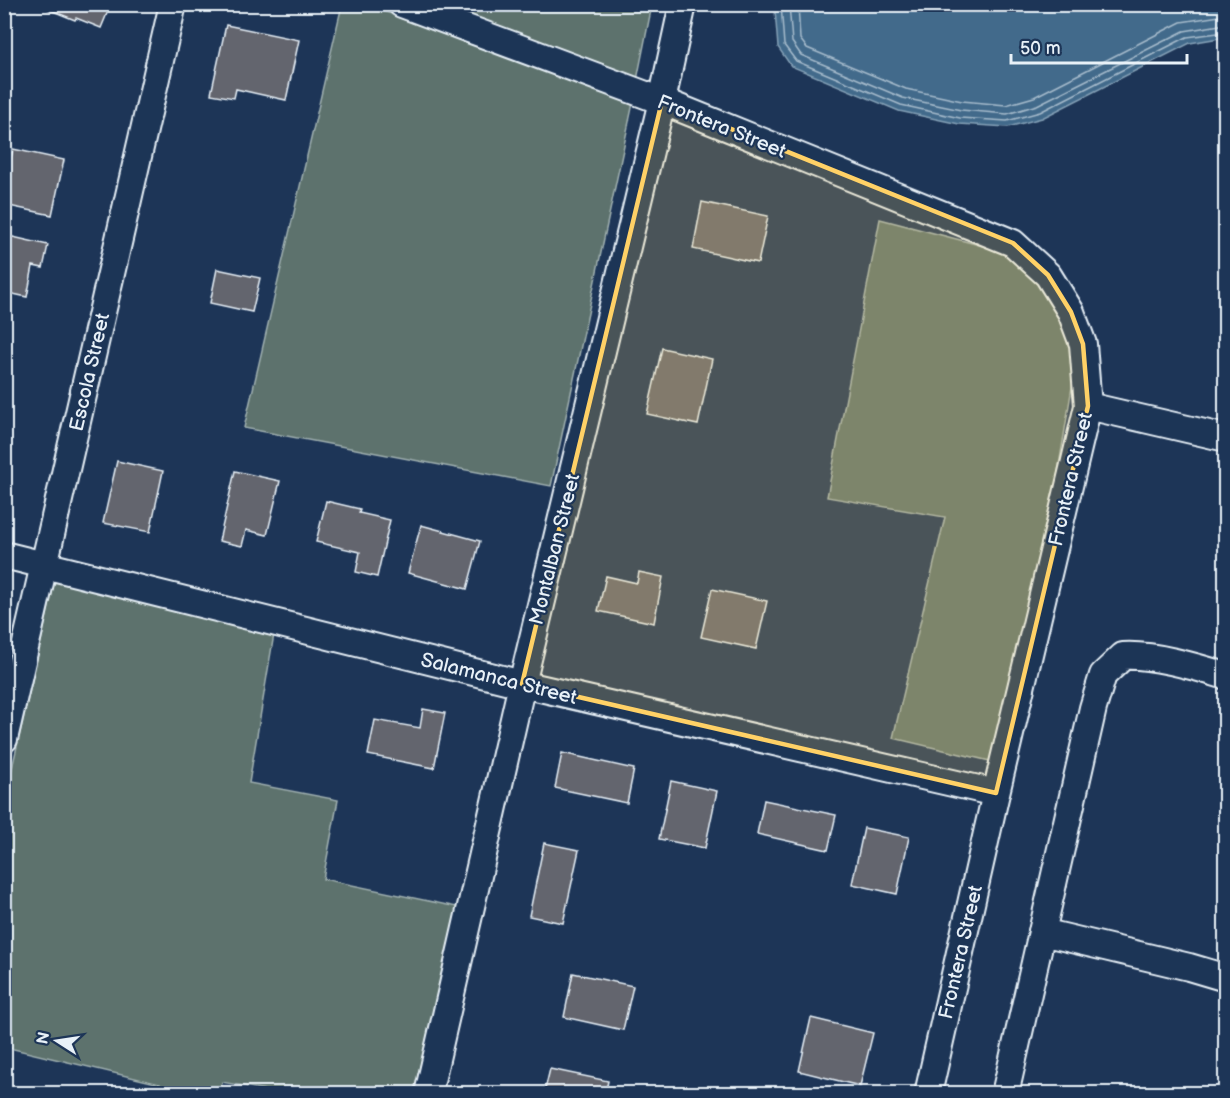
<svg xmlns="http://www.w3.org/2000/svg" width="1230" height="1098" font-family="'Balsamiq Sans',sans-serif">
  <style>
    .green { fill: #5d726d; stroke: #a2b2b2; stroke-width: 1.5 }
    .water { fill: #436b8b; stroke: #85a1b7; stroke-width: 1.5 }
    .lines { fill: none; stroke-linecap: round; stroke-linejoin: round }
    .shore { stroke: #a6bbcc; stroke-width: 1.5 }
    .building { fill: #64656e; stroke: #e8f1f8; stroke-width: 1.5 }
    .street-casing { stroke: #e8f1f8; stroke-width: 30 }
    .street { stroke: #1d3557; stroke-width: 26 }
    .marked { fill: #ffd166; fill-opacity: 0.2; stroke: #ffd166; stroke-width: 4.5; stroke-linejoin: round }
    .labels { text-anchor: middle; stroke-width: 4.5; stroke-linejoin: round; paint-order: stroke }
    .street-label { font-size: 20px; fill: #e8f1f8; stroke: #1d3557 }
  </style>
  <rect width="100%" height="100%" fill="#1d3557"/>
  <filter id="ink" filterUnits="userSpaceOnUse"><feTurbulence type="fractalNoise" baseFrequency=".0167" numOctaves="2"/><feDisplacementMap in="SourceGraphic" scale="12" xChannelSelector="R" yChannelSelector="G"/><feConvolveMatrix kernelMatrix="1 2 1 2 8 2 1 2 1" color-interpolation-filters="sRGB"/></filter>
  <g filter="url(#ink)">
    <g class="green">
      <path d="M342,5H367L633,103L551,486L244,428Z"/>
      <path d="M435,5H652L637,80Z"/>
      <path d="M880,219L1006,252L1037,282L1058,317L1070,346L1073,381L1055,489L990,761L893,738L945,517L827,497Z"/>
      <path d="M55,580L274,634L249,783L338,800L323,879L457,907L414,1093H282L222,1082L220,1093H158L160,1084L5,1047V799Z"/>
    </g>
    <path class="water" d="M776,4L1225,5V37L1190,43L1042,118L1008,127L959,124L899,111L791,66L778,47L775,10Z"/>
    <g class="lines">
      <g class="shore">
        <path d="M781,4L784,45L796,61L901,105L960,118L1007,121L1040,112L1187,37L1226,32"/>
        <path d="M789,4L792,42L801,55L903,98L961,110L1007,114L1037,105L1184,31L1226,24"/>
        <path d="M798,4L800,39L807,48L906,89L962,101L1006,105L1034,97L1181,22L1226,15"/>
      </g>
    </g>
    <g class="building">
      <path d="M49,4H111L101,28L76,18L75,20L48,9Z"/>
      <path d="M226,25L299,40L286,100L236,89L234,98L211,94Z"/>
      <path d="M13,149L64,160L52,215L4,205V187Z"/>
      <path d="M702,202L768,216L758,263L693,249Z"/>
      <path d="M4,235L48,245L43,268L33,266L27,297L4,292Z"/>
      <path d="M217,269L260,278L252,312L210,303Z"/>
      <path d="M662,348L712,359L698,425L647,414Z"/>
      <path d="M117,461L163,471L150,532L103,523Z"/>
      <path d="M235,471L280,481L267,535L246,530L242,546L219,541Z"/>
      <path d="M326,501L360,509L359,513L390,520L377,577L356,572L360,552L316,542Z"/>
      <path d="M421,525L480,541L467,589L408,573Z"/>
      <path d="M639,572L663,577L654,623L598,611L606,576L637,583Z"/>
      <path d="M712,589L767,601L756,649L701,637Z"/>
      <path d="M423,709L445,713L434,768L368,755L375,720L420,728Z"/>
      <path d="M562,753L634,769L627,803L555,788Z"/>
      <path d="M671,781L717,791L705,848L659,839Z"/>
      <path d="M764,800L836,815L828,850L757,834Z"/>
      <path d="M864,828L909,837L897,894L852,884Z"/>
      <path d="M544,843L579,850L563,923L529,916Z"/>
      <path d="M573,973L633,986L623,1030L564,1017Z"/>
      <path d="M811,1018L873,1033L860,1086L799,1071Z"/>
      <path d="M550,1069L608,1081L605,1094H544Z"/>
    </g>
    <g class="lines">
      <defs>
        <g id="street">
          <path d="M402,4L662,101L1013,243L1048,275L1071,312L1083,344L1088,406L996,793L928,1094"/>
          <path d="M1088,406L1226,438"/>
          <path d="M4,555L522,684L996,793"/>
          <path d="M4,739L173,4"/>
          <path d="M1042,932L1093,708L1103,675L1123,656C1153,654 1197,667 1226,676"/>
          <path d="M428,1094L522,684L662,101L683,4"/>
          <path d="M1005,1094L1042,932L1189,967L1226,978"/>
        </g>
      </defs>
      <use href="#street" class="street-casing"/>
      <use href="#street" class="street"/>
    </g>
  </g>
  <path class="marked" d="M662,101L1013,243L1048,275L1071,312L1083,344L1088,406L996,793L522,684Z"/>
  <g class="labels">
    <g class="street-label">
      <text transform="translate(722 126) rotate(22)" y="7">Frontera Street</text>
      <text transform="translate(89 372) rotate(-77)" y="7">Escola Street</text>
      <text transform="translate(1070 479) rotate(-77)" y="7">Frontera Street</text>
      <text transform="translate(554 549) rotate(-76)" y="7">Montalban Street</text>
      <text transform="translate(499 678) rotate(14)" y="7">Salamanca Street</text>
      <text transform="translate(960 952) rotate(-77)" y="7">Frontera Street</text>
    </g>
  </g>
  <rect width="1230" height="1098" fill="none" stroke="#1d3557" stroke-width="24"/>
  <rect x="12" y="12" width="1206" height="1074" fill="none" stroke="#e8f1f8" stroke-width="2" filter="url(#ink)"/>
  <g transform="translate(57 1041) rotate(282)" stroke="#1d3557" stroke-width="4.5" paint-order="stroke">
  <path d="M0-4.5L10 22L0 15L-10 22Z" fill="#e8f1f8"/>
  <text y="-9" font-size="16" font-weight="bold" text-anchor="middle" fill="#e8f1f8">N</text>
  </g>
  <path d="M1011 54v9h176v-9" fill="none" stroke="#e8f1f8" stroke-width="3"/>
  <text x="1020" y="54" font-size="18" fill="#e8f1f8" stroke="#1d3557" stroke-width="4.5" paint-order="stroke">50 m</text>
</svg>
